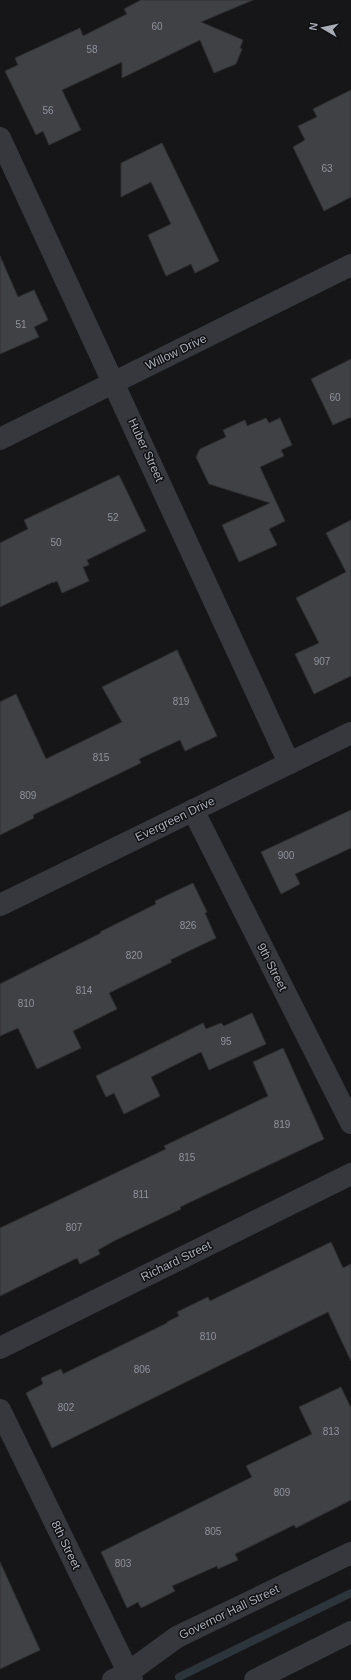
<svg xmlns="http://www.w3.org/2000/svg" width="351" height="1680" font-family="Helvetica,sans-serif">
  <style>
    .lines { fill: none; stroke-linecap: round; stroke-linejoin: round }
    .stream { stroke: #2c353c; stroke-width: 8 }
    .building { fill: #404145; stroke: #303034 }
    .street { stroke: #37383d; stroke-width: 22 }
    .labels { text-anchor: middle; stroke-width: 3; stroke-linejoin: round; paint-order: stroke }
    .number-label { font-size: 10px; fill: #8e929b }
    .street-label { font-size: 12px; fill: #a8adb8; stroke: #111113 }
  </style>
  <rect width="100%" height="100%" fill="#161618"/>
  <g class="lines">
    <path class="stream" d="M179,1677L351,1593"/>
  </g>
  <g class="building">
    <path d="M141,0H253L201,22L243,40L240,48L242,49L236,64L214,73L200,40L122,78V62L62,90L81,130L49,145L43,131L36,135L5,71L18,65L15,58L80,28L83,36L127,14L124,9Z"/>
    <path d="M351,90V197L324,211L293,147L305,140L298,126L317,117L313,109Z"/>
    <path d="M162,143L219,261L195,273L191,264L166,276L148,235L171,224L151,182L121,197V163Z"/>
    <path d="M0,256L18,297L34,290L48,320L34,327L39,337L0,354Z"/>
    <path d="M351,359V417L333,425L311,379Z"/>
    <path d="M266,418L269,423L280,418L292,445L281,450L284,456L260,467L285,521L269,529L277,545L239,562L222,525L270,503L209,484L196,457L200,449L226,437L223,430L245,420L247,426Z"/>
    <path d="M119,475L146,531L87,560L89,565L83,567L89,581L62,593L57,581L53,583V582L0,607V543L28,529L24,520Z"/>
    <path d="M351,520V676L314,694L295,654L319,643L296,598L346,572L326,533Z"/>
    <path d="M177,650L217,736L185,751L180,740L139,759L141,763L33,815L34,818L0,835V702L16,694L46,759L122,722L102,687Z"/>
    <path d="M351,810V848L295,874L300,884L281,894L261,852Z"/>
    <path d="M193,883L207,912L205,913L216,938L170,960L172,962L109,993L117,1009L73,1031L81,1048L37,1069L18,1028L0,1036V984L101,933L100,932L156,904L155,901Z"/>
    <path d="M252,1013L266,1044L209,1070L201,1052L151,1077L160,1096L124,1114L114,1093L106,1097L96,1076L203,1023L206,1029L221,1023L224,1026Z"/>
    <path d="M283,1048L324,1139L180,1207L181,1209L114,1241L98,1250L100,1254L80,1264L77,1258L0,1296V1228L166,1149L164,1146L268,1096L253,1062Z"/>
    <path d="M331,1242L343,1268L351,1264V1361L328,1312L52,1448L26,1393L43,1384L41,1378L61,1369L63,1374L167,1323V1322L179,1316L177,1312L208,1297L210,1301Z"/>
    <path d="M341,1387L351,1408V1500L296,1528L294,1525L235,1554L238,1560L218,1569L217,1566L172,1586L175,1591L141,1608L138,1602L127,1608L101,1552L252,1477L246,1466L312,1434L299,1407Z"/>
    <path d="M0,1562L40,1650L0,1669Z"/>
  </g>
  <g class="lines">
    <g class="street">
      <path d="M0,138L289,763"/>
      <path d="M0,439L351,265"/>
      <path d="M193,810L351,1123"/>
      <path d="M0,905L351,733"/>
      <path d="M0,1348L351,1174"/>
      <path d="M0,1410L132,1680"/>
      <path d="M113,1680L129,1672L177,1637L351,1553"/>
      <path d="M255,1680L351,1632"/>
    </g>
  </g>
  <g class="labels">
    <g class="number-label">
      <text x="157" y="30">60</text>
      <text x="92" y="53">58</text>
      <text x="48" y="114">56</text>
      <text x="327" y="172">63</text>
      <text x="21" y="328">51</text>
      <text x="335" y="401">60</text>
      <text x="113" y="521">52</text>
      <text x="56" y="546">50</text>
      <text x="322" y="665">907</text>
      <text x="181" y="705">819</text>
      <text x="101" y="761">815</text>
      <text x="28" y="799">809</text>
      <text x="286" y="859">900</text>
      <text x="188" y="929">826</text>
      <text x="134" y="959">820</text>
      <text x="84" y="994">814</text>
      <text x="26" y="1007">810</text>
      <text x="226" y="1045">95</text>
      <text x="282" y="1128">819</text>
      <text x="187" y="1161">815</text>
      <text x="141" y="1198">811</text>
      <text x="74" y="1231">807</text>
      <text x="208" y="1340">810</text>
      <text x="142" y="1373">806</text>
      <text x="66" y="1411">802</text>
      <text x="331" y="1435">813</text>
      <text x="282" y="1496">809</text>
      <text x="213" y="1535">805</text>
      <text x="123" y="1567">803</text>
    </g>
    <g class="street-label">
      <text transform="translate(176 352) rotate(-26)" y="4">Willow Drive</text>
      <text transform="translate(146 450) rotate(65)" y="4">Huber Street</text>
      <text transform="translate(175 819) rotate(-26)" y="4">Evergreen Drive</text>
      <text transform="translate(272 967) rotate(63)" y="4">9th Street</text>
      <text transform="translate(176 1261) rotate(-26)" y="4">Richard Street</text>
      <text transform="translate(66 1545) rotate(64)" y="4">8th Street</text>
      <text transform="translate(229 1612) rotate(-26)" y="4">Governor Hall Street</text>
    </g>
  </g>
  <g transform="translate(323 28) rotate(279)" stroke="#111113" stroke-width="3" paint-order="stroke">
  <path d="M0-3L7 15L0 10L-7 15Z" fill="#a8adb8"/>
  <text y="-6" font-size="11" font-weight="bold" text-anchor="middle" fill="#a8adb8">N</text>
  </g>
</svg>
